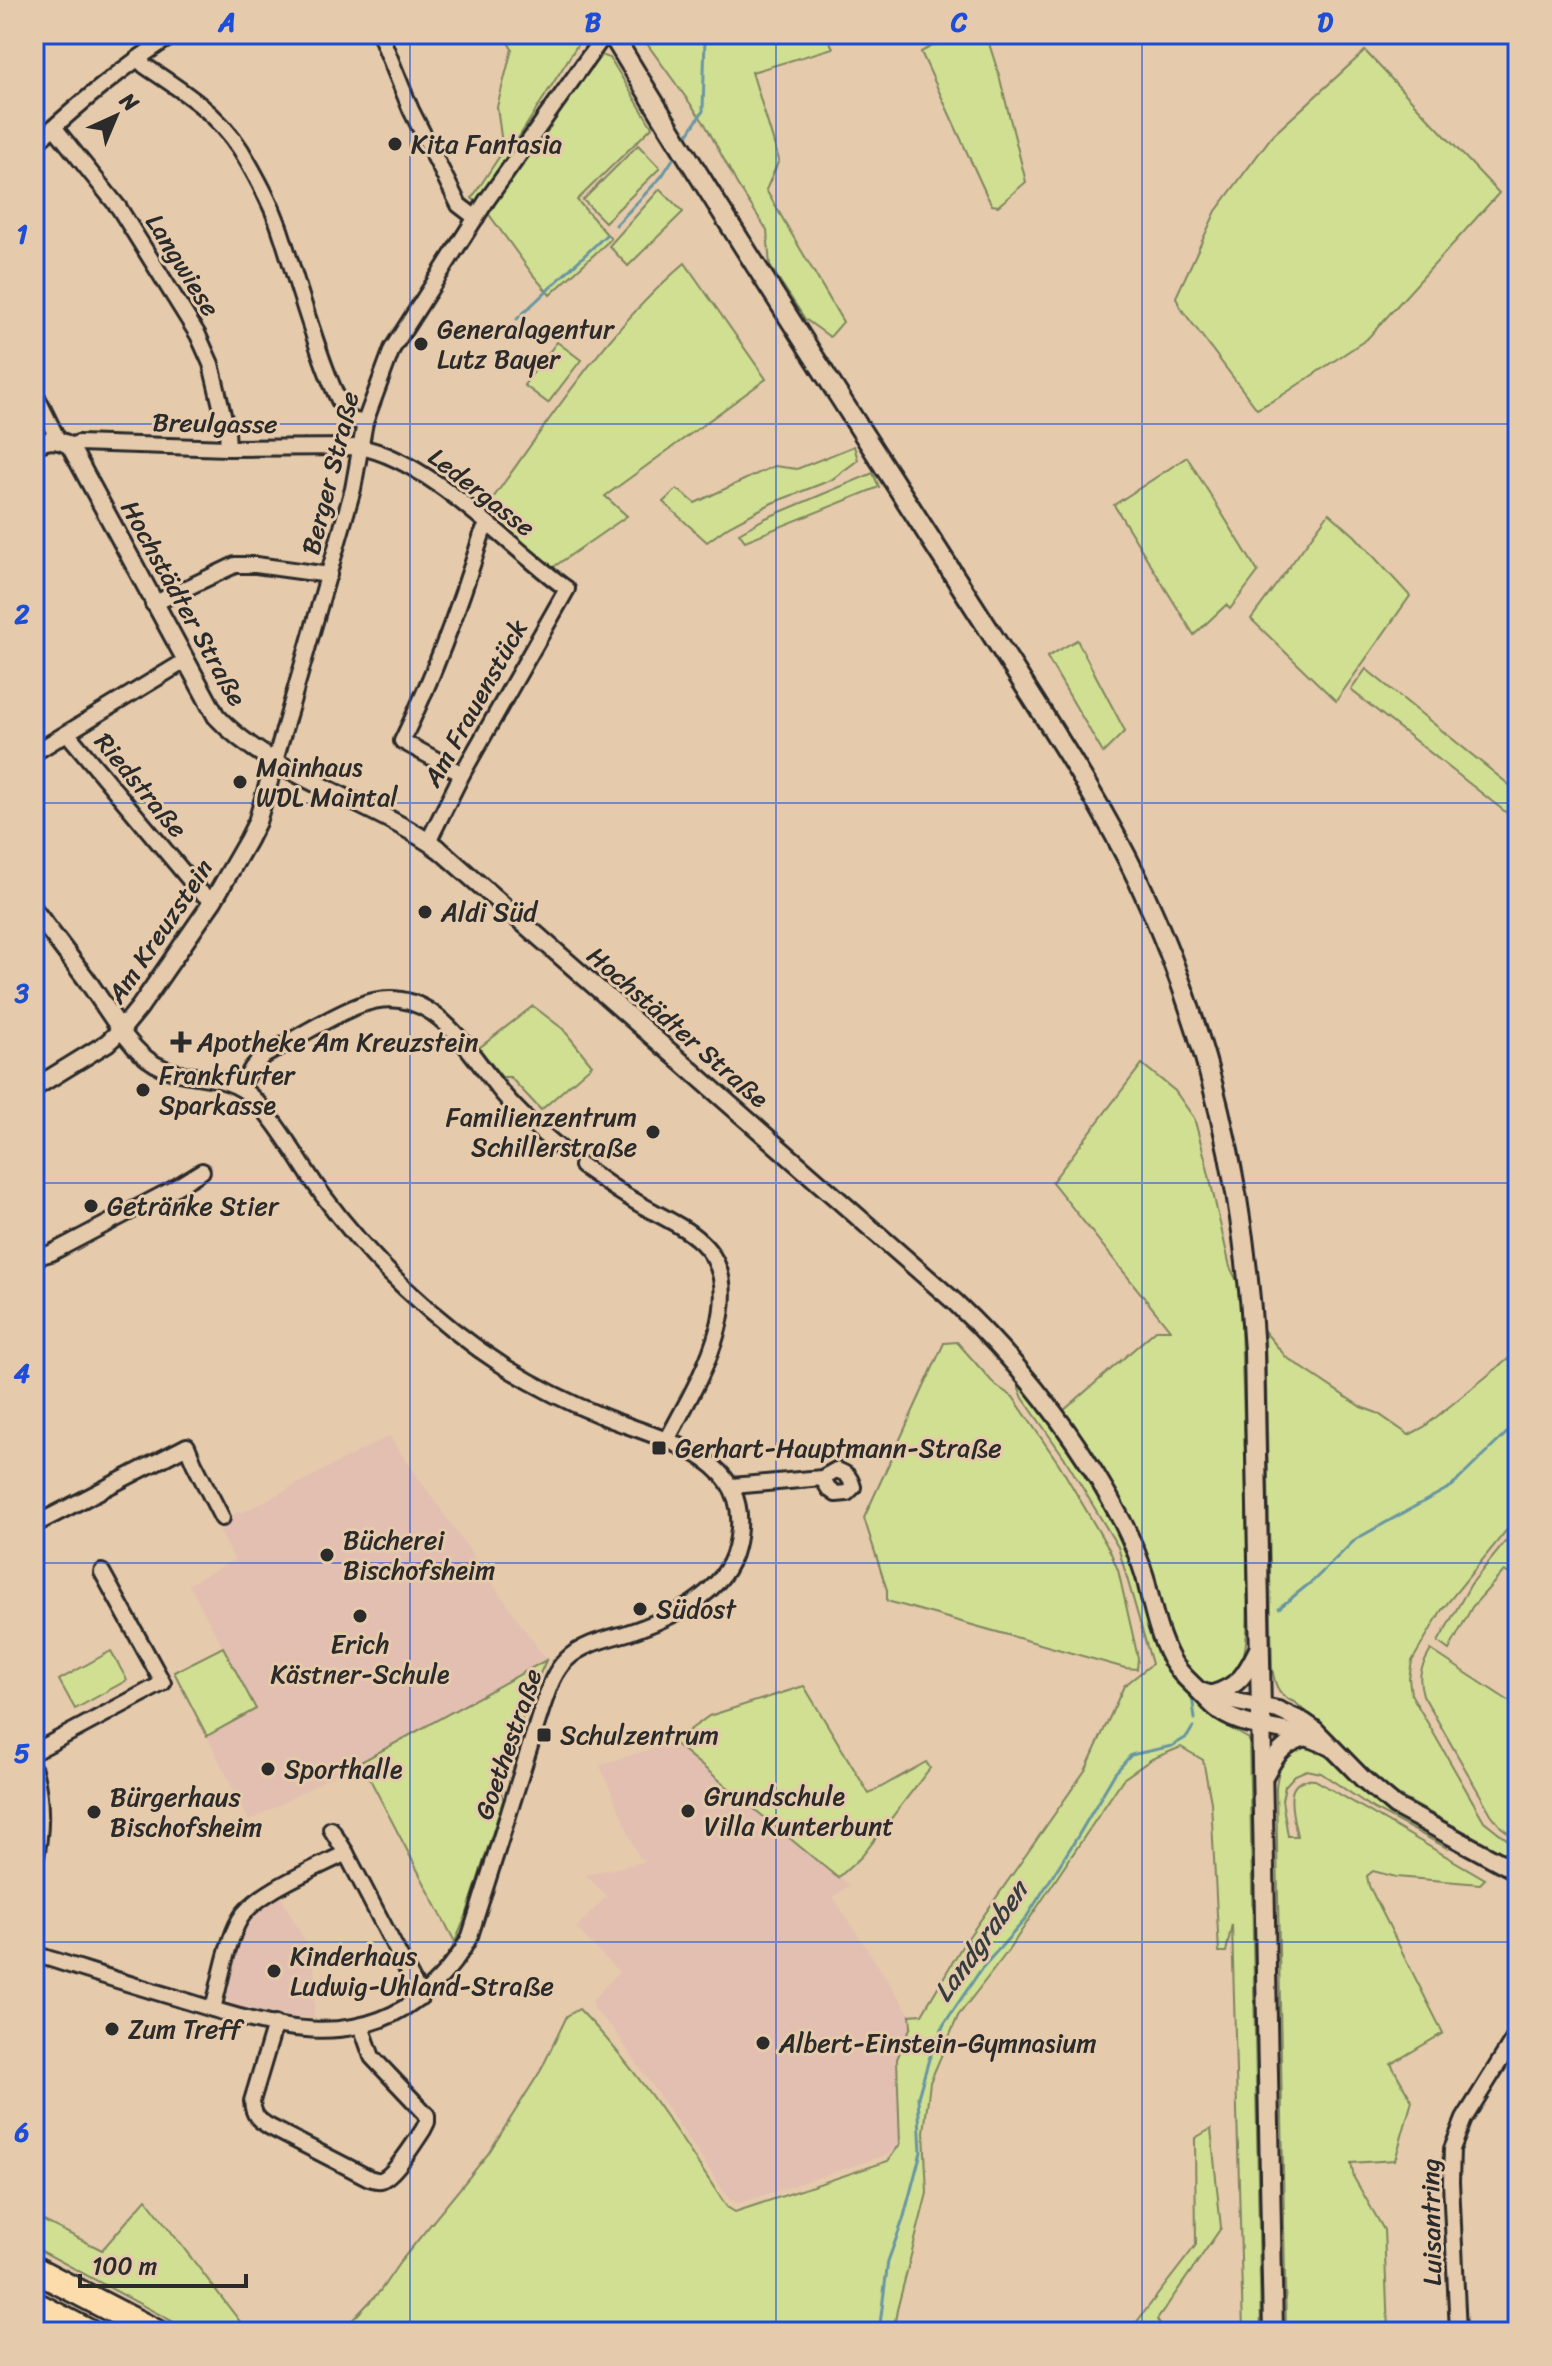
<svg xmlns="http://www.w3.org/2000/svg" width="1552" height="2366" font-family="Sriracha,sans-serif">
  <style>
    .built { fill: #e2bfb1 }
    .green { fill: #d1df92; stroke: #7e855e; stroke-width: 2 }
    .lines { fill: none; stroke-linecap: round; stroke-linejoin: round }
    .stream { stroke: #6896a1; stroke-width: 3 }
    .minor-casing { stroke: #2b2b2b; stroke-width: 20 }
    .tertiary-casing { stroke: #2b2b2b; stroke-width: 22 }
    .secondary-casing { stroke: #2b2b2b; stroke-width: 24 }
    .motorway-casing { stroke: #2b2b2b; stroke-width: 30 }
    .minor { stroke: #e5caac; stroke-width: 14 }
    .tertiary { stroke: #e5caac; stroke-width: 16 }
    .secondary { stroke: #e5caac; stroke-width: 18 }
    .motorway { stroke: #fddcac; stroke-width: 24 }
    .grid { fill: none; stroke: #1d4ed8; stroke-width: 2; stroke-opacity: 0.55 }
    .poi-dot { fill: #2b2b2b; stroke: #e5caac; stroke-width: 3 }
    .labels { text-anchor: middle; stroke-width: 6; stroke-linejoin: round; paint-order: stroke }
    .poi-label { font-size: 26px; fill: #2b2b2b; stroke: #e5caac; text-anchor: start }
    .street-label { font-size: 26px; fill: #2b2b2b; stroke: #e5caac }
    .water-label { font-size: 28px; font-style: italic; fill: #353d3f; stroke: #e5caac }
    .neatline { fill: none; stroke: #1d4ed8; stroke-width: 3 }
    .grid-label { font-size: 26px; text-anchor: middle; font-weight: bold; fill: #1d4ed8 }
  </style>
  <rect width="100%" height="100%" fill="#e5caac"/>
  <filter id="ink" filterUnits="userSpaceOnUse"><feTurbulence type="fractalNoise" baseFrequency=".0125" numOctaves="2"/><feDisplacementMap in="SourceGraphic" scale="16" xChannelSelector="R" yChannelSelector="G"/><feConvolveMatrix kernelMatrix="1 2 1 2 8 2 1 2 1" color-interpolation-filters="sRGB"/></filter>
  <g filter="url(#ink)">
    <g class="built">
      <path d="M389,1436L546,1660L249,1821L207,1736L256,1709L189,1584L235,1560L216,1524L240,1511L242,1513Z"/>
      <path d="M673,1742L849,1885L833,1897L910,2015L911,2026L897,2059L900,2144L892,2153L740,2203L730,2200L612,2027L594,2009L593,2000L619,1972L576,1928L607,1896L586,1875L647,1861L639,1857L600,1765Z"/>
      <path d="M280,1895L314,1958V2018L290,2017L236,2006L225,1998L223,1989L240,1934L249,1917L262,1903Z"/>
    </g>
    <g class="green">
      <path d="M503,34H582L583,36L477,203L472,198L503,151L497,107L512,49Z"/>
      <path d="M640,34H826L833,48L752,72L779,160L766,190L843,322L830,337L805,319L770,266L767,230L737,184L705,124Z"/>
      <path d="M955,34H986L999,75L1026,182L998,206L992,205L987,196L921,52Z"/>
      <path d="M1365,51L1499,193L1367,339L1278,398L1257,409L1180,307L1176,297L1216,211L1272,136Z"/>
      <path d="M601,55L610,58L652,127L577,200L611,239L550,295L533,275L488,213L590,61Z"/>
      <path d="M638,145L660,168L605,222L583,200Z"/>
      <path d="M660,189L683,212L628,266L609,246Z"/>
      <path d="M685,263L766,379L605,496L627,516L552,568L486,513L491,501C550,419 608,329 685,263Z"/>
      <path d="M557,342L581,360L548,403L524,385Z"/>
      <path d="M854,446L858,460L831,480L772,503L729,526L707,542L663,502L677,489L695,503L774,466L797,469Z"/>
      <path d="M1187,457L1258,572L1230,609L1226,605L1194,635L1114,505Z"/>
      <path d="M873,473L879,487L745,541L739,533L766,518Z"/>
      <path d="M1329,513L1355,536L1410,596L1336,701L1251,619Z"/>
      <path d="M1077,640L1125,731L1103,753L1047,657Z"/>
      <path d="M1366,669L1518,792L1508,814L1351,690Z"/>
      <path d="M533,1006L563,1029L592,1065L541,1110L510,1077H502L479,1048Z"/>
      <path d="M1142,1064L1175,1091L1194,1118L1205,1158L1230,1267L1240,1287C1242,1383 1247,1478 1247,1574C1247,1601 1251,1647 1238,1671C1231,1682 1219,1684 1207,1688L1181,1667L1160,1619L1062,1412L1156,1330H1170L1052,1182Z"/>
      <path d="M1265,1332L1286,1357L1361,1407L1377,1413L1409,1435L1424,1427L1518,1351V1516L1441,1611L1412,1661L1409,1678L1411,1694L1484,1821L1518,1848V1861L1392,1792L1296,1703C1278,1696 1275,1686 1272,1668Z"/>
      <path d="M957,1342L995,1385L1013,1397L1059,1464L1110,1551L1118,1570L1138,1658L1137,1669L1125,1668L887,1601V1590L864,1518L944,1343Z"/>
      <path d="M1022,1381L1093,1481L1125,1543L1167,1670L1223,1724L1249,1739L1261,2332H1243L1232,1924L1226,1952H1219L1211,1802L1203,1760L1181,1747L1152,1759L1123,1779L1008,1951L958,2016L930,2082L924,2132L927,2193L897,2310L893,2332H341L380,2291L400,2262L488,2154L541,2070L567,2016L579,2009C638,2069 680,2137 727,2207L735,2212L888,2161L900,2144L897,2059L911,2026L910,2015L922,2014L961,1948L1086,1769L1124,1686L1152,1664L1118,1547L1064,1457L1023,1398L1019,1388Z"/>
      <path d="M1518,1526V1578L1504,1571L1472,1607L1449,1650L1438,1642L1471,1584Z"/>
      <path d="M223,1647L256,1709L207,1736L174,1672Z"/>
      <path d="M1431,1650L1518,1707V1840L1501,1827L1491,1814L1423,1695C1417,1675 1421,1667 1431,1650Z"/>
      <path d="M111,1651L127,1680L75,1709L59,1680Z"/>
      <path d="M546,1660L527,1703L500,1788L503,1800L466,1916L455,1942L361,1762Z"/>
      <path d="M804,1686L869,1794L926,1762L930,1768L862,1856L838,1878L673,1742L709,1716Z"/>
      <path d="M1305,1746C1333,1754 1348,1779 1370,1797C1394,1816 1421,1828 1446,1845L1447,1848L1374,1809L1321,1773L1307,1770L1295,1775L1285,1786L1282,1800L1288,1836H1297C1293,1815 1280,1776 1315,1780L1485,1879L1480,1884L1396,1877L1373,1871L1367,1876L1369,1886L1443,2033L1391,2064L1412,2101L1395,2160L1351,2163L1354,2178L1384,2230L1388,2332H1286L1276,1787C1279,1764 1282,1753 1305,1746Z"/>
      <path d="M1211,2129L1221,2228L1157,2320L1165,2332H1129L1196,2245L1195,2138Z"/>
      <path d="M146,2199L245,2328L251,2332H192L34,2247V2216L102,2250Z"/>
    </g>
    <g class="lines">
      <g class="stream">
        <path d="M686,137L703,111L705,37"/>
        <path d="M616,225L662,176L675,156"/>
        <path d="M517,319L606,235"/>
        <path d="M1279,1608L1315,1579L1356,1539L1452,1486L1518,1422"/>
        <path d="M1192,1695L1195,1719"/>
        <path d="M879,2332L888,2261L903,2220L921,2152L918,2097L929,2059L944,2024L982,1968L1024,1921L1078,1836L1115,1773L1131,1755L1172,1746L1187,1737L1193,1727"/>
      </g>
      <defs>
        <g id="minor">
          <path d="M380,34L411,110L459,205L476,218"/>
          <path d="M138,59L145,66C180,89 218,113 241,150C254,172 268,197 277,221C289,252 331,409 353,420C354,421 363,422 365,422"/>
          <path d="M54,127L119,208L198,335L211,364L227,431L228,448"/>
          <path d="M34,145C78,105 124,65 175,34"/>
          <path d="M34,391L58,440"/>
          <path d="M70,446L78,443L228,448L360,447C432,461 507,546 567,589L462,774L428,842"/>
          <path d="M153,604L235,565H256L329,575"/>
          <path d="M67,733L199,891L213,901"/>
          <path d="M34,753L185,661"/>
          <path d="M275,761L353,489L365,422L392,349L487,200L605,34"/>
          <path d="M462,774L402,741C435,674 460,605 482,534L488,524"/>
          <path d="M240,1088L252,1068L262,1057C294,1040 326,1018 360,1005C432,978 465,1049 503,1094C520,1114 540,1132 561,1149"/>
          <path d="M582,1166C599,1177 615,1190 633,1200C655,1214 682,1224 701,1242C756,1293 693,1390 667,1440"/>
          <path d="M34,1258L51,1253L173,1189L202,1171"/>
          <path d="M732,1486L822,1478L836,1470C846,1473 850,1476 853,1487L847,1493L836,1494L829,1489L822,1478"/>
          <path d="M34,1525L187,1446L194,1463L222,1518"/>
          <path d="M34,1752L163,1683L102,1572"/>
          <path d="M34,1770C43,1803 42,1833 34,1866"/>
          <path d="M331,1829L346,1853L421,1997"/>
          <path d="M34,1954C83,1969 131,1985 180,1999C263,2025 356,2057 429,1989C445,1974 460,1957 470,1936L542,1708C548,1691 553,1673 566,1660C582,1644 606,1639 627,1633C669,1619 725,1595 736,1547C758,1456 665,1442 602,1416C569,1403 536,1386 505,1367C435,1322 371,1261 322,1194C301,1165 272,1112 246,1092C227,1078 205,1078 183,1074C154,1069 137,1053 121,1030"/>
          <path d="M213,2009C220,1983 227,1941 240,1919C256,1892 317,1868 346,1853"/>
          <path d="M275,2024L252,2101C253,2115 258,2120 270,2127L369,2178C373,2179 377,2181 381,2180C394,2176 415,2142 423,2130L427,2122V2115L372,2057L361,2026"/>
          <path d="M1458,2332L1451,2182L1452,2149L1464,2119L1518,2032"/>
        </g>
        <g id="tertiary">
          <path d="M34,446C47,439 57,438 70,446L216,716C271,776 373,801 440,850L956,1303C1023,1367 1079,1439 1122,1521C1131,1539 1139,1557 1145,1577C1152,1604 1157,1633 1171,1659C1178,1672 1188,1680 1199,1691C1206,1698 1212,1706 1221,1712C1244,1727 1271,1727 1296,1734C1308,1737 1320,1742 1331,1747"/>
          <path d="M34,910L87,980L121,1030"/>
          <path d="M34,1088L107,1043L121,1030L139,1008L213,901L248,840L257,822L275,761"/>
          <path d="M1199,1691L1232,1701L1278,1710L1304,1722L1314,1729L1363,1779L1395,1806L1518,1872"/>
          <path d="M1213,1694C1242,1685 1247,1671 1260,1645"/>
          <path d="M1263,1778C1275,1757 1281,1744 1306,1737"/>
        </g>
        <path id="secondary" d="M612,34C710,196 812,354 914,513C950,570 987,626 1023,683C1064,747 1106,813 1139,882C1209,1032 1244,1185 1254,1350L1273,2332"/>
        <g id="motorway">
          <path d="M34,2269L155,2332"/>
          <path d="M34,2304L88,2332"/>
        </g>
      </defs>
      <use href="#minor" class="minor-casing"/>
      <use href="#tertiary" class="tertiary-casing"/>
      <use href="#secondary" class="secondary-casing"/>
      <use href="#motorway" class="motorway-casing"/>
      <use href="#minor" class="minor"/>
      <use href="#tertiary" class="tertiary"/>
      <use href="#secondary" class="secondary"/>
      <use href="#motorway" class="motorway"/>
    </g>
  </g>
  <path class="grid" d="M410,34V2332M776,34V2332M1142,34V2332M34,424H1518M34,803H1518M34,1183H1518M34,1563H1518M34,1942H1518"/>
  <g class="poi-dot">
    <circle cx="395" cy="144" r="8"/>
    <circle cx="421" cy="344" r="8"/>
    <circle cx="240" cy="782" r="8"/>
    <circle cx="425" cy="912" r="8"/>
    <path d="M177 1030h8v8h8v8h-8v8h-8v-8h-8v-8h8z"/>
    <circle cx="143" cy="1090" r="8"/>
    <circle cx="653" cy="1132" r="8"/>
    <circle cx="91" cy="1206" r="8"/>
    <rect x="651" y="1440" width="16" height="16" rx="4"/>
    <circle cx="327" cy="1555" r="8"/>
    <circle cx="640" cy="1609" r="8"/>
    <circle cx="360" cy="1616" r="8"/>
    <rect x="536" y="1727" width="16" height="16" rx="4"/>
    <circle cx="268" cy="1769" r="8"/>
    <circle cx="688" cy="1811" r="8"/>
    <circle cx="94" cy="1812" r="8"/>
    <circle cx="274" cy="1971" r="8"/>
    <circle cx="112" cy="2029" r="8"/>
    <circle cx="763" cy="2043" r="8"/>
  </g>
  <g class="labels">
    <g class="poi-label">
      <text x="411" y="153">Kita Fantasia</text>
      <text x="437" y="338">Generalagentur<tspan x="437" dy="30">Lutz Bayer</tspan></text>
      <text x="256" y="776">Mainhaus<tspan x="256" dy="30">WDL Maintal</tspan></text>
      <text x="441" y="921">Aldi Süd</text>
      <text x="197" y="1051">Apotheke Am Kreuzstein</text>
      <text x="159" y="1084">Frankfurter<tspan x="159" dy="30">Sparkasse</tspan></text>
      <text x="637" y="1126" text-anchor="end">Familienzentrum<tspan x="637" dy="30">Schillerstraße</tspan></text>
      <text x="107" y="1215">Getränke Stier</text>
      <text x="675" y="1457">Gerhart-Hauptmann-Straße</text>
      <text x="343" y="1549">Bücherei<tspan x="343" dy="30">Bischofsheim</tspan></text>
      <text x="656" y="1618">Südost</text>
      <text x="360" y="1653" text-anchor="middle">Erich<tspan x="360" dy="30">Kästner-Schule</tspan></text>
      <text x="560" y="1744">Schulzentrum</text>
      <text x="284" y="1778">Sporthalle</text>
      <text x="704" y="1805">Grundschule<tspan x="704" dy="30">Villa Kunterbunt</tspan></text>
      <text x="110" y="1806">Bürgerhaus<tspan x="110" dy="30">Bischofsheim</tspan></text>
      <text x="290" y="1965">Kinderhaus<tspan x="290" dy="30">Ludwig-Uhland-Straße</tspan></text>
      <text x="128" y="2038">Zum Treff</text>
      <text x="779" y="2052">Albert-Einstein-Gymnasium</text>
    </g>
    <g class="street-label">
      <text transform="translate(183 265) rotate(58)" y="9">Langwiese</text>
      <text transform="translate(215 423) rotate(1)" y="9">Breulgasse</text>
      <text transform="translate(330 473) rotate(-76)" y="9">Berger Straße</text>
      <text transform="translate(482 492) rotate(38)" y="9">Ledergasse</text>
      <text transform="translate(184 603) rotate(61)" y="9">Hochstädter Straße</text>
      <text transform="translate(475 703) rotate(-61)" y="9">Am Frauenstück</text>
      <text transform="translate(141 785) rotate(50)" y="9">Riedstraße</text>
      <text transform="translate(160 931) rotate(-56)" y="9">Am Kreuzstein</text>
      <text transform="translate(678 1027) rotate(41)" y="9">Hochstädter Straße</text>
      <text transform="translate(508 1744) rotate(-71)" y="9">Goethestraße</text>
      <text transform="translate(1431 2222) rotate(-91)" y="9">Luisantring</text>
    </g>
    <g class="water-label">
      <text transform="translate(980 1941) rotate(-54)" y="10">Landgraben</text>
    </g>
  </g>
  <rect width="1552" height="2366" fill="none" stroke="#e5caac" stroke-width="88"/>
  <g transform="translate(116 116) rotate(44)" stroke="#e5caac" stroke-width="6" paint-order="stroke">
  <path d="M0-6L14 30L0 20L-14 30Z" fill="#2b2b2b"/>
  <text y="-12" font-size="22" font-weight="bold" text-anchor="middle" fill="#2b2b2b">N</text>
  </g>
  <path d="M80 2274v12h166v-12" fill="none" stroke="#2b2b2b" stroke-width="4"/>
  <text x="92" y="2274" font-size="24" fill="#2b2b2b" stroke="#e5caac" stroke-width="6" paint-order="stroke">100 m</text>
  <rect x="44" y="44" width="1464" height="2278" class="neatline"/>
  <g class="grid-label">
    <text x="227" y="31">A</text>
    <text x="593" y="31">B</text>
    <text x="959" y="31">C</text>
    <text x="1325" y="31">D</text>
    <text x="22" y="243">1</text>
    <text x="22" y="623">2</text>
    <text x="22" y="1002">3</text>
    <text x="22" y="1382">4</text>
    <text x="22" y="1762">5</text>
    <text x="22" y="2141">6</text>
  </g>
</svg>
